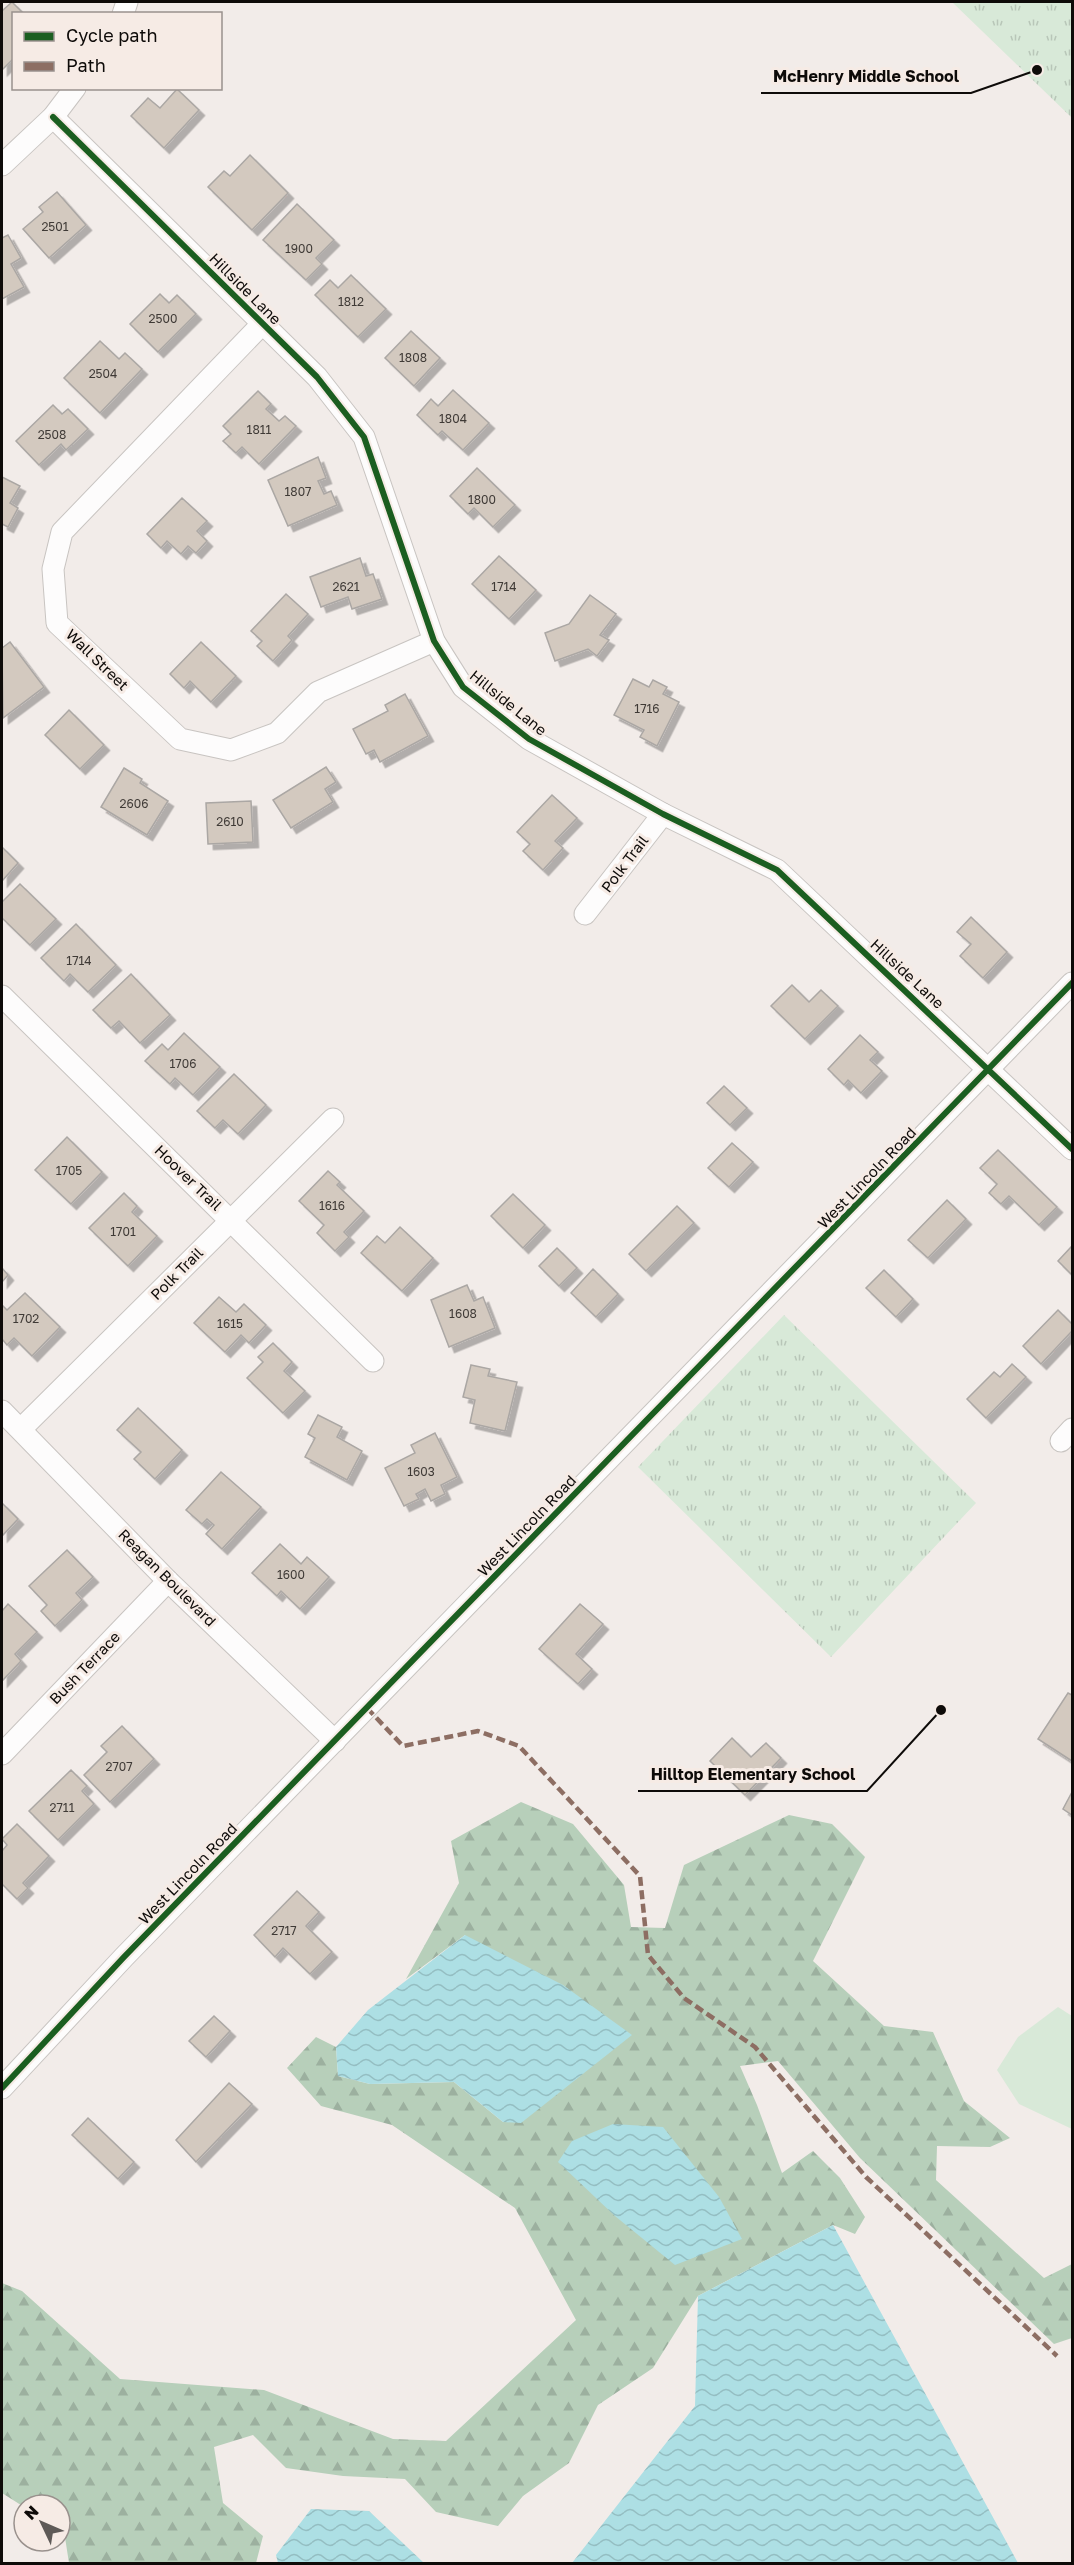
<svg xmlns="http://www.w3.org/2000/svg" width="1074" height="2565" font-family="'Golos Text',sans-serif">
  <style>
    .grass { fill: url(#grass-tufts) }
    .forest { fill: url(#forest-firs) }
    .park { fill: #d8e9d8 }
    .water { fill: url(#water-waves) }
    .building { fill: #d3c9bf; stroke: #aba7a4; stroke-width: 1.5; filter: url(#shadow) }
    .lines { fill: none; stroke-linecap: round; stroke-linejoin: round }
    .minor-casing { stroke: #c8c4c1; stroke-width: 23 }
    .minor { stroke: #fdfcfc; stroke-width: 21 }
    .quiet { stroke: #8d6e63; stroke-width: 4.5; stroke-dasharray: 9 4.5; stroke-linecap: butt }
    .cycleway-casing { stroke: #f6ebe5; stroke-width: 10 }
    .cycleway { stroke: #1b5e20; stroke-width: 6 }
    .labels { text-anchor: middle; stroke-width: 6; stroke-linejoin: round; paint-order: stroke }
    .number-label { font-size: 12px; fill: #3f3a36 }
    .street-label { font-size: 15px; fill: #0e0b09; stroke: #f6ebe5 }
    .leader { fill: none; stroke: #0e0b09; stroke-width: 2 }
    .callout-dot { fill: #0e0b09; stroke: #f6ebe5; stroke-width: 2 }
    .callout-label { font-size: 16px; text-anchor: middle; font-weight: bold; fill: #0e0b09; stroke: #f6ebe5; stroke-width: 6; stroke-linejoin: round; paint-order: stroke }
  </style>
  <defs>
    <pattern id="grass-tufts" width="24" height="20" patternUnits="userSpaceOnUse" patternTransform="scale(1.5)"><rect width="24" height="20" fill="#d8e9d8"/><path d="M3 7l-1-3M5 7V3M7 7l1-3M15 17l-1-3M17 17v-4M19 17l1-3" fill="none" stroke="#b8c6b8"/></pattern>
    <pattern id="forest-firs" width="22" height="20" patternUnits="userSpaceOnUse" patternTransform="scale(1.5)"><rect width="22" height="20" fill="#b7cfba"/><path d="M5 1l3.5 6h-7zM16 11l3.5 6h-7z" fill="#9cb09f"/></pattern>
    <pattern id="water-waves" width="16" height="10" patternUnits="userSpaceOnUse" patternTransform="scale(1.5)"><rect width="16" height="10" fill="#addfe4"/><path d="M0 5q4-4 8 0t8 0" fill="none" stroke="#94bec2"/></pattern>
    <filter id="shadow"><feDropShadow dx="5.5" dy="5.5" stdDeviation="0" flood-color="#0004"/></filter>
  </defs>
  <rect width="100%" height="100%" fill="#f2ece9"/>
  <g class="grass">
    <path d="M952,2H1072V118Z"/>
    <path d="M784,1315L976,1503L831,1657L638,1467Z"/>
  </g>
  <path class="forest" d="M521,1802L573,1824L624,1885L631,1927L665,1928L684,1865L789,1815L832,1824L865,1857L813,1961L884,2026L933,2032L964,2101L1010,2138L990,2147L937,2146L936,2180L1044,2278L1072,2264V2338L1054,2344L860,2158L778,2061L740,2066L757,2105L782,2173L813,2151L840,2178L865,2217L855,2234L833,2225L698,2296L653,2368L598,2405L569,2463L523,2496L498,2526L436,2512L405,2479L343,2476L286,2468L253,2435L214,2447L223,2503L263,2536L256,2563H69L64,2531L60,2528V2505L24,2507L2,2493V2283L22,2291L120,2379L264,2390L393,2439L446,2441L576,2320L515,2208L392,2125L321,2106L287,2068L316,2037L336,2047L338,2076L370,2084L454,2082L503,2122L465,1935L406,1979L459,1883L451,1841Z"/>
  <path class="park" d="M1058,2007L1072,2016V2129L1019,2104L997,2070L1018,2037Z"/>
  <g class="water">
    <path d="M465,1935L563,1985L632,2035L521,2123L503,2122L454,2082L370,2084L338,2076L336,2047L368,2010Z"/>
    <path d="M613,2124L663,2127L719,2197L742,2239L675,2265L615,2216L558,2162L572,2141Z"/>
    <path d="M833,2225L1018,2563H572L695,2406L698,2296Z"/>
    <path d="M311,2509L369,2511L424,2563H278L276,2555Z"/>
  </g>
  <g class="building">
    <path d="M12,2L24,14H14V58L2,70V9L3,10Z"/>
    <path d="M177,89L199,110L164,148L131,116L148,98L160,108Z"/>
    <path d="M250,155L288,193L252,230L208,187L224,171L230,176Z"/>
    <path d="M57,192L86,225L49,258L23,229L43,212L39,207Z"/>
    <path d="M297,204L334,240L316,258L322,264L306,280L263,240Z"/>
    <path d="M8,235L21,258L11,264L24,287L2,299V238Z"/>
    <path d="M351,275L386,309L358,337L315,295L330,280L338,288Z"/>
    <path d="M160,294L169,303L177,295L196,314L158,352L130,324Z"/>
    <path d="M411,331L440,358L414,386L385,358Z"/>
    <path d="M100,341L119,359L125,353L142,369L100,413L64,378Z"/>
    <path d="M453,390L489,423L463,450L442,431L438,435L417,415L431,399L438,406Z"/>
    <path d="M258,391L271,404L266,409L279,421L285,416L296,426L259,464L242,447L236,453L223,441L231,434L223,426Z"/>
    <path d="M53,405L62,414L68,409L88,429L66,450L61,444L39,465L16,441Z"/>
    <path d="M318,457L326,478L318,481L324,494L331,491L337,505L288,526L268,480Z"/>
    <path d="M477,468L515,505L493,527L474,508L468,514L450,496Z"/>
    <path d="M2,477L20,486L10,503L18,508L8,527L2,524Z"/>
    <path d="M182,498L207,521L197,531L207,541L196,553L188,546L181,554L167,541L161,548L147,534Z"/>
    <path d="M499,556L536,590L509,619L472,584Z"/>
    <path d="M360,558L366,576L373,574L382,599L352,609L348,597L321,607L310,577Z"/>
    <path d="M286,594L308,614L288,636L292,640L273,661L257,646L262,641L251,631Z"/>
    <path d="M590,595L616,614L600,635L609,640L597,656L588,649L555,661L545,633L569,624Z"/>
    <path d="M10,642L44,687L3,718L2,648Z"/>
    <path d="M201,642L236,676L211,702L190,681L184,688L170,674Z"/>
    <path d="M633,679L649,687L653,680L667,687L663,694L679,702L657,746L640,737L644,730L614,715Z"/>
    <path d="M405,694L428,736L380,762L374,750L366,754L353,729L388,711L385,705Z"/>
    <path d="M69,710L104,745L80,769L45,735Z"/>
    <path d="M326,767L336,782L325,789L333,802L291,828L273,800Z"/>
    <path d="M124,768L142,779L140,783L168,801L147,835L101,807Z"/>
    <path d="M552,795L577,818L555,841L563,848L543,870L523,851L530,844L517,832Z"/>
    <path d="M251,801L253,842L208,844L206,803Z"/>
    <path d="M2,847L18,863L2,881Z"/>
    <path d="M20,884L56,919L30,945L2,918V902Z"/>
    <path d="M971,917L1007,952L983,978L960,956L971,944L957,932Z"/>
    <path d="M76,924L116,965L88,992L70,974L64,981L41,958Z"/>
    <path d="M131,974L170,1015L140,1043L119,1021L111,1028L93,1010Z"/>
    <path d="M792,985L809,1002L821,990L838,1006L805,1039L771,1006Z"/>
    <path d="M184,1033L220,1067L193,1095L175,1078L170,1084L145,1061L162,1044L168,1050Z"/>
    <path d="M860,1035L878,1052L870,1060L882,1071L861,1093L848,1080L844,1085L828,1069Z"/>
    <path d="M234,1074L266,1105L238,1134L223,1120L215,1128L197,1111Z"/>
    <path d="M724,1086L747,1108L730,1125L707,1103Z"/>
    <path d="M67,1137L102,1172L71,1204L35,1170Z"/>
    <path d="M732,1143L753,1162L729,1187L708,1168Z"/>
    <path d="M998,1150L1057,1207L1039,1225L1009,1196L1001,1204L989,1193L997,1184L980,1168Z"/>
    <path d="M328,1171L340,1182L337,1185L364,1211L344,1232L349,1237L335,1251L317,1233L324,1225L299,1201Z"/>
    <path d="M124,1193L137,1206L132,1212L157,1236L128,1266L89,1228Z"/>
    <path d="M513,1194L545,1225L523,1248L491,1216Z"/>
    <path d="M947,1200L966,1219L928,1258L908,1240Z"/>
    <path d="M677,1206L694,1223L646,1271L629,1254Z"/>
    <path d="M400,1227L433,1258L402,1291L361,1253L377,1236L385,1243Z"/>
    <path d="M1072,1246V1275L1058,1261Z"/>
    <path d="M557,1248L577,1268L559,1286L539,1266Z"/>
    <path d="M2,1268L8,1275L2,1282Z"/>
    <path d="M593,1269L618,1294L596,1317L571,1293Z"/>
    <path d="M884,1270L913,1299L896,1317L866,1288Z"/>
    <path d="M467,1285L474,1301L483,1297L495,1328L449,1347L431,1300Z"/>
    <path d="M25,1293L60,1327L32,1356L14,1338L7,1345L2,1339V1308L3,1306L7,1310Z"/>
    <path d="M219,1297L236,1312L244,1304L266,1325L249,1343L241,1335L225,1352L194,1323Z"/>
    <path d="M1058,1310L1072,1324V1331L1041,1364L1023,1346Z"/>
    <path d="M273,1343L292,1362L284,1371L305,1391L283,1413L247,1378L263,1362L258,1357Z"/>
    <path d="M1012,1364L1026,1377L986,1418L967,1399L994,1372L1000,1377Z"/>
    <path d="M471,1365L490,1369L488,1376L517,1382L505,1431L470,1423L475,1400L463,1397Z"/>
    <path d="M138,1408L182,1450L155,1479L134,1459L141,1452L117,1430Z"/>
    <path d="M318,1415L342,1427L337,1437L362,1451L347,1480L305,1457L315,1438L308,1434Z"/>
    <path d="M435,1433L457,1477L441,1485L445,1494L431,1501L425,1489L416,1494L419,1499L404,1506L385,1468L415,1453L411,1445Z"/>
    <path d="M221,1472L261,1507L222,1549L206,1534L214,1525L207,1519L202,1524L186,1510Z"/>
    <path d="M2,1503L18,1519L2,1536Z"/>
    <path d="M280,1544L301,1564L307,1557L329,1577L300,1609L281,1591L277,1596L252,1573Z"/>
    <path d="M67,1550L93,1577L76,1593L82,1600L55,1626L41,1611L47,1605L29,1586Z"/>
    <path d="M8,1604L37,1632L15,1654L21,1661L2,1681V1611Z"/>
    <path d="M580,1604L603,1624L576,1654L592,1669L578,1684L539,1649Z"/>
    <path d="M1068,1693L1072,1695V1761L1038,1739Z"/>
    <path d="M122,1726L154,1759L110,1802L84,1775L107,1752L101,1746Z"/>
    <path d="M732,1738L751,1757L766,1743L781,1758L745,1795L710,1761Z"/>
    <path d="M71,1770L87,1786L82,1791L94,1804L58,1840L29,1811Z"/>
    <path d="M1072,1792V1815L1063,1809Z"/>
    <path d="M17,1824L49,1856L23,1883L28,1888L17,1899L2,1884V1851L7,1845L2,1839Z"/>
    <path d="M297,1891L319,1912L306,1926L332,1952L310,1974L283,1948L275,1957L254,1935Z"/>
    <path d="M214,2016L230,2031L206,2057L189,2041Z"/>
    <path d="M229,2083L252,2104L196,2162L176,2140Z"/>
    <path d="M88,2118L134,2162L118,2179L72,2135Z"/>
  </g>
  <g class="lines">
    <defs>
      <g id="minor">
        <path d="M123,14L127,2"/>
        <path d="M53,117L317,377L364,437L434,641L463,687L529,739L663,814L777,870L1072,1149"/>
        <path d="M2,165L53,117L75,88"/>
        <path d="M263,323L62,532L53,569L57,623L180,739L231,750L277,733L318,692L434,641"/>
        <path d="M585,914L663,814"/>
        <path d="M2,996L373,1361"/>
        <path d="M2,1411L168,1581L335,1741"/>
        <path d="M21,1429L333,1119"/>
        <path d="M1061,1441L1072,1429"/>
        <path d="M2,1754L168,1581"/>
        <path d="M2,2088L124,1957L1072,983"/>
      </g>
    </defs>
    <use href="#minor" class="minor-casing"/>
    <use href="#minor" class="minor"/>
    <path class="quiet" d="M367,1708L403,1746L478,1731L519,1746L640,1876L648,1955L684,1998L755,2047L866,2177L1057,2356"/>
    <defs>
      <g id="cycleway">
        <path d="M53,117L317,377L364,437L434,641L463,687L529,739L663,814L777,870L1072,1149"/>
        <path d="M2,2088L124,1957L1072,983"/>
      </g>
    </defs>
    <use href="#cycleway" class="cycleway-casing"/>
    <use href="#cycleway" class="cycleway"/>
  </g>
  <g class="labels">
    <g class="number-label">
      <text x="55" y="231">2501</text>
      <text x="299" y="253">1900</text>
      <text x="351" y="306">1812</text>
      <text x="163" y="323">2500</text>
      <text x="413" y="362">1808</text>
      <text x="103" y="378">2504</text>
      <text x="453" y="423">1804</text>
      <text x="259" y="434">1811</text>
      <text x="52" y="439">2508</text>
      <text x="298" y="496">1807</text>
      <text x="482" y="504">1800</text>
      <text x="346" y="591">2621</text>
      <text x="504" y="591">1714</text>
      <text x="647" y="713">1716</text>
      <text x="134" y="808">2606</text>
      <text x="230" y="826">2610</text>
      <text x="79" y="965">1714</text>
      <text x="183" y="1068">1706</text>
      <text x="69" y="1175">1705</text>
      <text x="332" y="1210">1616</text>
      <text x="123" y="1236">1701</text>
      <text x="463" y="1318">1608</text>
      <text x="26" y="1323">1702</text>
      <text x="230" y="1328">1615</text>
      <text x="421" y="1476">1603</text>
      <text x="291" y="1579">1600</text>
      <text x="119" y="1771">2707</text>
      <text x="62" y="1812">2711</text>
      <text x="284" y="1935">2717</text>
    </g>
    <g class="street-label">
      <text transform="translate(245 289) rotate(45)" y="5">Hillside Lane</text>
      <text transform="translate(97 660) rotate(44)" y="5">Wall Street</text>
      <text transform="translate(508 703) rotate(39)" y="5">Hillside Lane</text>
      <text transform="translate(625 864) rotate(-53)" y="5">Polk Trail</text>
      <text transform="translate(907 974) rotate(43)" y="5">Hillside Lane</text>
      <text transform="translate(188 1178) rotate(44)" y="5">Hoover Trail</text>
      <text transform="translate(867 1178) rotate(-46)" y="5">West Lincoln Road</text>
      <text transform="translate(177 1274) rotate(-45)" y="5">Polk Trail</text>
      <text transform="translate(527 1526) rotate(-46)" y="5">West Lincoln Road</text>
      <text transform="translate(167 1578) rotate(45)" y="5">Reagan Boulevard</text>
      <text transform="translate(85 1668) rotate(-46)" y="5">Bush Terrace</text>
      <text transform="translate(188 1874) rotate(-46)" y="5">West Lincoln Road</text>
    </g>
  </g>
  <path class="leader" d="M1037 70L971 93H761M941 1710L867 1791H638"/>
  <g class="callout-dot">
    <circle cx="1037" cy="70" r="6"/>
    <circle cx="941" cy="1710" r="6"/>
  </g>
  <g class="callout-label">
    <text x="866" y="82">McHenry Middle School</text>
    <text x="753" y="1780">Hilltop Elementary School</text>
  </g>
  <rect width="1074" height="2565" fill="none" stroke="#0e0b09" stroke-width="6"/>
  <rect x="12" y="12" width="210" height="78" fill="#f6ebe5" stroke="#99918d" stroke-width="1.5"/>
  <rect x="24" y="32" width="30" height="9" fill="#1b5e20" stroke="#99918d" stroke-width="1.5"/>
  <text x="66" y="42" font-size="18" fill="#0e0b09">Cycle path</text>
  <rect x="24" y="62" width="30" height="9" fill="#8d6e63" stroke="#99918d" stroke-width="1.5"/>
  <text x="66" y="72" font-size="18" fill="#0e0b09">Path</text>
  <g transform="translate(42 2523) rotate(314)"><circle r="28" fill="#f6ebe5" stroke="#99918d" stroke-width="1.5"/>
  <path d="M0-4.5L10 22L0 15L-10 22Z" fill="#5e5a57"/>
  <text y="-9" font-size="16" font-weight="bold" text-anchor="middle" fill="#0e0b09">N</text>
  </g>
</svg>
